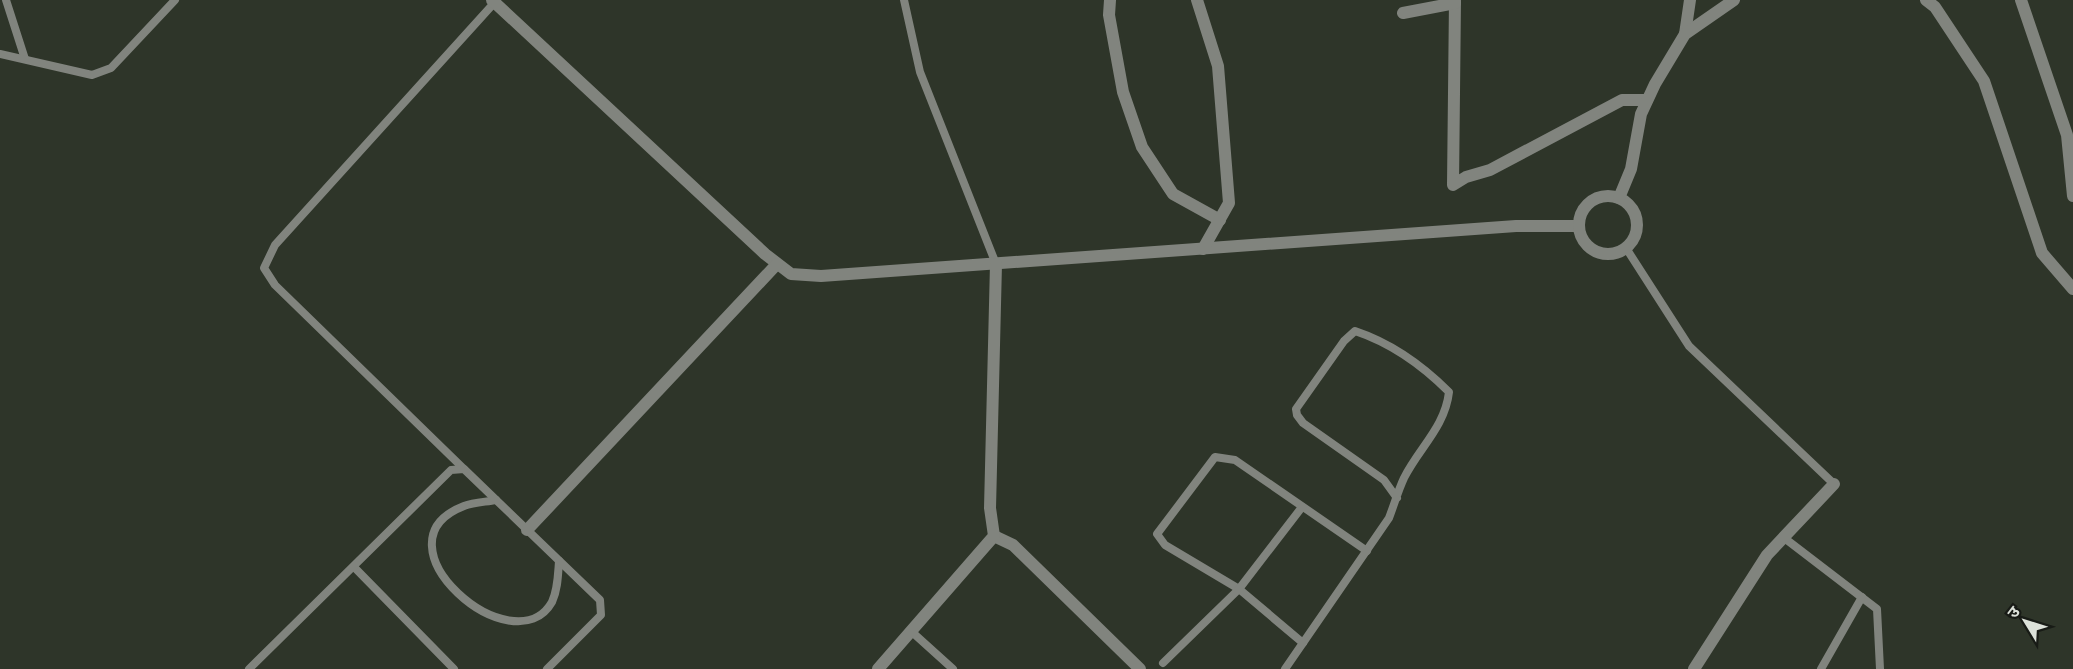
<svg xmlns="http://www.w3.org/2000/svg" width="2073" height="669" font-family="'IBM Plex Sans','Noto Sans Devanagari',sans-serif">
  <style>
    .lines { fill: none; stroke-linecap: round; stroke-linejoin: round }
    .lane { stroke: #81847e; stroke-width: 8 }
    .street { stroke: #81847e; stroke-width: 12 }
  </style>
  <rect width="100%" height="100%" fill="#2e3529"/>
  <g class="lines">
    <g class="lane">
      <path d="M6,0L25,59"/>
      <path d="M904,0L920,72L996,264"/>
      <path d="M0,54L92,75L111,68L175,0"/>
      <path d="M1626,248L1689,346L1834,484"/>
      <path d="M464,469L275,285L264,268L275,245L495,2"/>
      <path d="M496,500C486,502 474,502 464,506C368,543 514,669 552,602C558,589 558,574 559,561"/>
      <path d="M1783,537L1877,609L1880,669"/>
      <path d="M354,567L454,669"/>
      <path d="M912,632L953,669"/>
      <path d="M1303,643L1239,589L1165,545L1157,534L1215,457L1235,460L1367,551"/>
      <path d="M1163,663L1239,589L1302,507"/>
      <path d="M249,669L451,470L464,469L600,600L601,615L547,669"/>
      <path d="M1285,669L1389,518C1394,505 1398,491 1404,478C1419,448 1445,427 1449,392C1422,365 1391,343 1355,331L1344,341L1296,409L1297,415L1303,423L1384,480L1397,498"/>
      <path d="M1821,669L1862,597"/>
    </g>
    <g class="street">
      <path d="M492,0L765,254L791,274L821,276L1516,226H1579"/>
      <path d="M1110,0L1109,15L1123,92L1142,147L1173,194L1220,220"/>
      <path d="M1197,0L1218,66L1229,203L1203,249"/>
      <path d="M1455,0L1453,185L1466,177L1490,170L1622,100H1647"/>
      <path d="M1926,0L1935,7L1984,81L2042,253L2073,289"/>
      <path d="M2021,0L2067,135L2073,196"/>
      <path d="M1403,13L1455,3"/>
      <path d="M1685,34L1690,0"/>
      <circle cx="1608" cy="225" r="29"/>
      <path d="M1619,198L1631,169L1641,114L1655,84L1685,34L1734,0"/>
      <path d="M527,530L777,264"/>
      <path d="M994,536L1013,545L1140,669"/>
      <path d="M878,669L994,536L990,508L996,264"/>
      <path d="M1694,669L1767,555L1834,484"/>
    </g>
  </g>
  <g transform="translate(2025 621) rotate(308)" stroke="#181b16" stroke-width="4.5" paint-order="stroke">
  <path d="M0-4.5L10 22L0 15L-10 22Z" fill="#dce1d9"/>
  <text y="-9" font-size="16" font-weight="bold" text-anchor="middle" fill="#dce1d9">उ</text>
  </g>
</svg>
